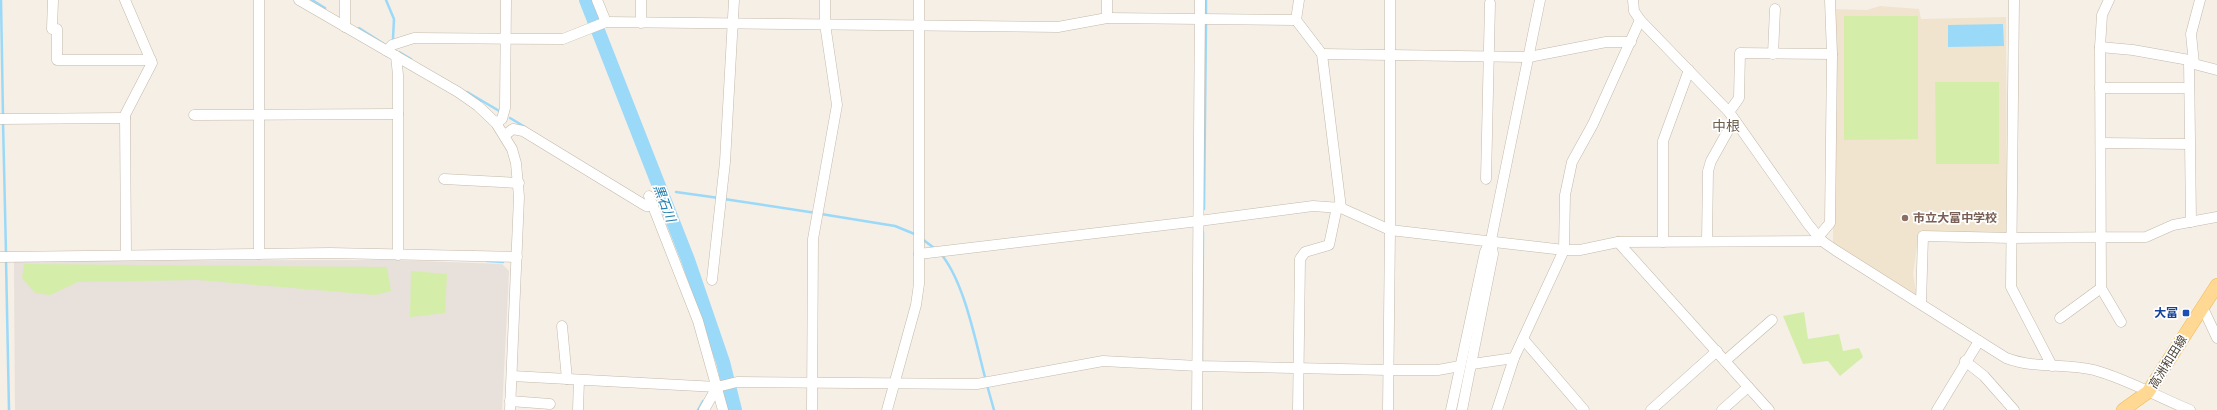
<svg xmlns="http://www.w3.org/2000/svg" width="2217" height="410" font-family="Mulish,'Noto Sans JP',sans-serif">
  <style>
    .industrial { fill: #e7e0db }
    .education { fill: #f0e4ce }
    .green { fill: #d4eea9 }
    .water { fill: #9bd9f9 }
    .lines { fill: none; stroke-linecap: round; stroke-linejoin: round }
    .stream { stroke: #9bd9f9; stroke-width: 2.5 }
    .river { stroke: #9bd9f9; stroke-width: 14 }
    .minor-casing { stroke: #c4b9aa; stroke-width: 11 }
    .major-casing { stroke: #f2b857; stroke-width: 14 }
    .minor { stroke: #fff; stroke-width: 10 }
    .major { stroke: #ffd994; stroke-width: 13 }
    .education-dot { fill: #8d6e63; stroke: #fff; stroke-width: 1.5 }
    .transit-dot { fill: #1a4fb4; stroke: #fff; stroke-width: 1.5 }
    .labels { text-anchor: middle; stroke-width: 3.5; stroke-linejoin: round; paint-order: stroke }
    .education-label { font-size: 12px; font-weight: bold; fill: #785e54; stroke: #fff; text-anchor: start }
    .transit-label { font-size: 12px; font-weight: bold; fill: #164399; stroke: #fff; text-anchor: end }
    .street-label { font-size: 12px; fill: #483f34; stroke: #fff }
    .water-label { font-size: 13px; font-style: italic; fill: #1e7daf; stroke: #fff }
    .quarter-label { font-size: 14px; fill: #6c5c4a; stroke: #fff }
  </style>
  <rect width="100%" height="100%" fill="#f5efe6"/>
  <path class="industrial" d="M392,260L502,264L509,271L502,410H15L14,261Z"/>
  <path class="education" d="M1880,6L1919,9L1921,19L2006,17L2007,234L1919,233L1913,274L1917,296L1833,245V9L1867,10Z"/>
  <g class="green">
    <path d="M1844,16H1918V139L1844,140Z"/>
    <path d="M1935,82H1999V164H1936Z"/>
    <path d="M24,264L387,267L391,291L375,295L198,280L78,282L50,295L35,293L22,278Z"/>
    <path d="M411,271L447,274L445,313L410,317Z"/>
    <path d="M1804,312L1808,339L1839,334L1843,351L1859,348L1863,357L1840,376L1828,361L1803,364L1783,316Z"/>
  </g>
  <path class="water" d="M2003,24L2004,46L1948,47V25Z"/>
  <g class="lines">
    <g class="stream">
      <path d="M1,0L3,116"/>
      <path d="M312,0L325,8"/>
      <path d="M386,0L394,19L393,38"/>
      <path d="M1206,0V17"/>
      <path d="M359,28L384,44"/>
      <path d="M399,52L411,59"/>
      <path d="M467,92L501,112"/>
      <path d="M510,118L525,127"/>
      <path d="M3,121L6,254"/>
      <path d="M676,192L719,198"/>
      <path d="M651,197L667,193"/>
      <path d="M724,199L816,213"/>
      <path d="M1204,209L1206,22"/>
      <path d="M821,214L895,226L917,235"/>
      <path d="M921,238L934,248"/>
      <path d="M941,254C965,283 976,344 986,381"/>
      <path d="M6,259L9,410"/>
      <path d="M487,261L503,262"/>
      <path d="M1202,361L1203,232"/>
      <path d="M717,377L720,375L723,362"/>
      <path d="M987,385L994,410"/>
      <path d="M698,410L703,401"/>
    </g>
    <path class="river" d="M586,0L688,260L723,362L735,410"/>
    <defs>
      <g id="minor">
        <path d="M53,0L52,29H57V60H151"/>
        <path d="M125,0L152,63L125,115L126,255"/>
        <path d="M259,0V254"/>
        <path d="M299,0L458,92L478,106L496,123L512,149L516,163L519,197L510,410"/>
        <path d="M597,0L606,22"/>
        <path d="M1299,0L1296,20L1322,54L1341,208"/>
        <path d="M1633,0L1634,11L1640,20L1729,112L1808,224L1822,241L1835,250L2006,358C2035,369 2065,363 2094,370C2127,379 2158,397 2190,410"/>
        <path d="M2014,0L2011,287L2052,366"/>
        <path d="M2109,0L2102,15L2100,47L2101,288L2121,322"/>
        <path d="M1107,18V0"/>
        <path d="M641,23V0"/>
        <path d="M345,27V0"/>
        <path d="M2100,47L2133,50L2189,60L2194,64L2217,70"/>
        <path d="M387,51L392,45L414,38L563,39L606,22L1058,27L1107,18L1296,20"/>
        <path d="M1322,54L1529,57L1606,42H1631"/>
        <path d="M1773,54L1775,9"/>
        <path d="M396,56L398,75V255"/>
        <path d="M2189,60L2191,222"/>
        <path d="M2194,64L2191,34L2200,0"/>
        <path d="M2100,88H2189"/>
        <path d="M1729,112L1739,98L1740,53L1832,54"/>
        <path d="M194,115L398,114"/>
        <path d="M0,119L125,118"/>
        <path d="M496,123L502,119L505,108L506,0"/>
        <path d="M505,135L513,129L523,131L646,206H653"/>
        <path d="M2101,143L2189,144"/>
        <path d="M444,179L519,183"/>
        <path d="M1486,179L1490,3"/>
        <path d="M649,196L698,321L723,410"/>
        <path d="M1819,236L1830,223L1832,54L1830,0"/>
        <path d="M1707,241L1708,171L1711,161L1734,120"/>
        <path d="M1618,242L1769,410"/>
        <path d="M1663,242V141L1689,70"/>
        <path d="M919,254L1199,221L1313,206L1341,208L1390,230L1564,250H1580L1618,242L1822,241"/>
        <path d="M0,257L330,253L517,257"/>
        <path d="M712,280L725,162L734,0"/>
        <path d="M1921,303L1923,236L2012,238L2146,237L2173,225L2217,217"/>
        <path d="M2202,306L2217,338"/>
        <path d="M2060,318L2101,288"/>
        <path d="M562,326L567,379"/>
        <path d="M1524,340L1584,410"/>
        <path d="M1725,361L1772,320"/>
        <path d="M1965,361L1984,376L2014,410"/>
        <path d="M1472,364L1514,358"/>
        <path d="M512,376L717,387L737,382L977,384L1103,361L1198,366L1388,370H1438L1460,366"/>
        <path d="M510,401L550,404"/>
        <path d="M578,410L579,380"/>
        <path d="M704,410L717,387"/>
        <path d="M812,410L813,239L837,105L825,24V0"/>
        <path d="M887,410L916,305L919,284V0"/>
        <path d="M1197,410L1200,0"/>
        <path d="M1298,410L1300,259L1305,252L1329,245L1337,207"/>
        <path d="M1388,410L1390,230V0"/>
        <path d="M1451,410L1485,252L1491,240L1540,0"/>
        <path d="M1462,410L1493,254L1491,240"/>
        <path d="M1497,410L1514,358L1564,250L1565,195L1572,162L1593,124L1640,20"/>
        <path d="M1651,410L1717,351"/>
        <path d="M1722,410L1748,387"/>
        <path d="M1937,410L1979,341"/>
      </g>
      <path id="major" d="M2123,410L2148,392L2217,285"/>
    </defs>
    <use href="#minor" class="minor-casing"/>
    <use href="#major" class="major-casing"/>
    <use href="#minor" class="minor"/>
    <use href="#major" class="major"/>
  </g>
  <circle class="education-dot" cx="1905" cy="218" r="4"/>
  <rect class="transit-dot" x="2182" y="309" width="8" height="8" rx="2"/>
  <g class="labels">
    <g class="education-label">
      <text x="1913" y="222">市立大富中学校</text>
    </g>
    <g class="transit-label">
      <text x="2178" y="317">大富</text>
    </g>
    <g class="street-label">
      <text transform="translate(2168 362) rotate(-58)" y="4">高洲和田線</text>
    </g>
    <g class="water-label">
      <text transform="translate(665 203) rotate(69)" y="5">黒石川</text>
    </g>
    <g class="quarter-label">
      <text x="1726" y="131">中根</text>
    </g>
  </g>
</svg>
